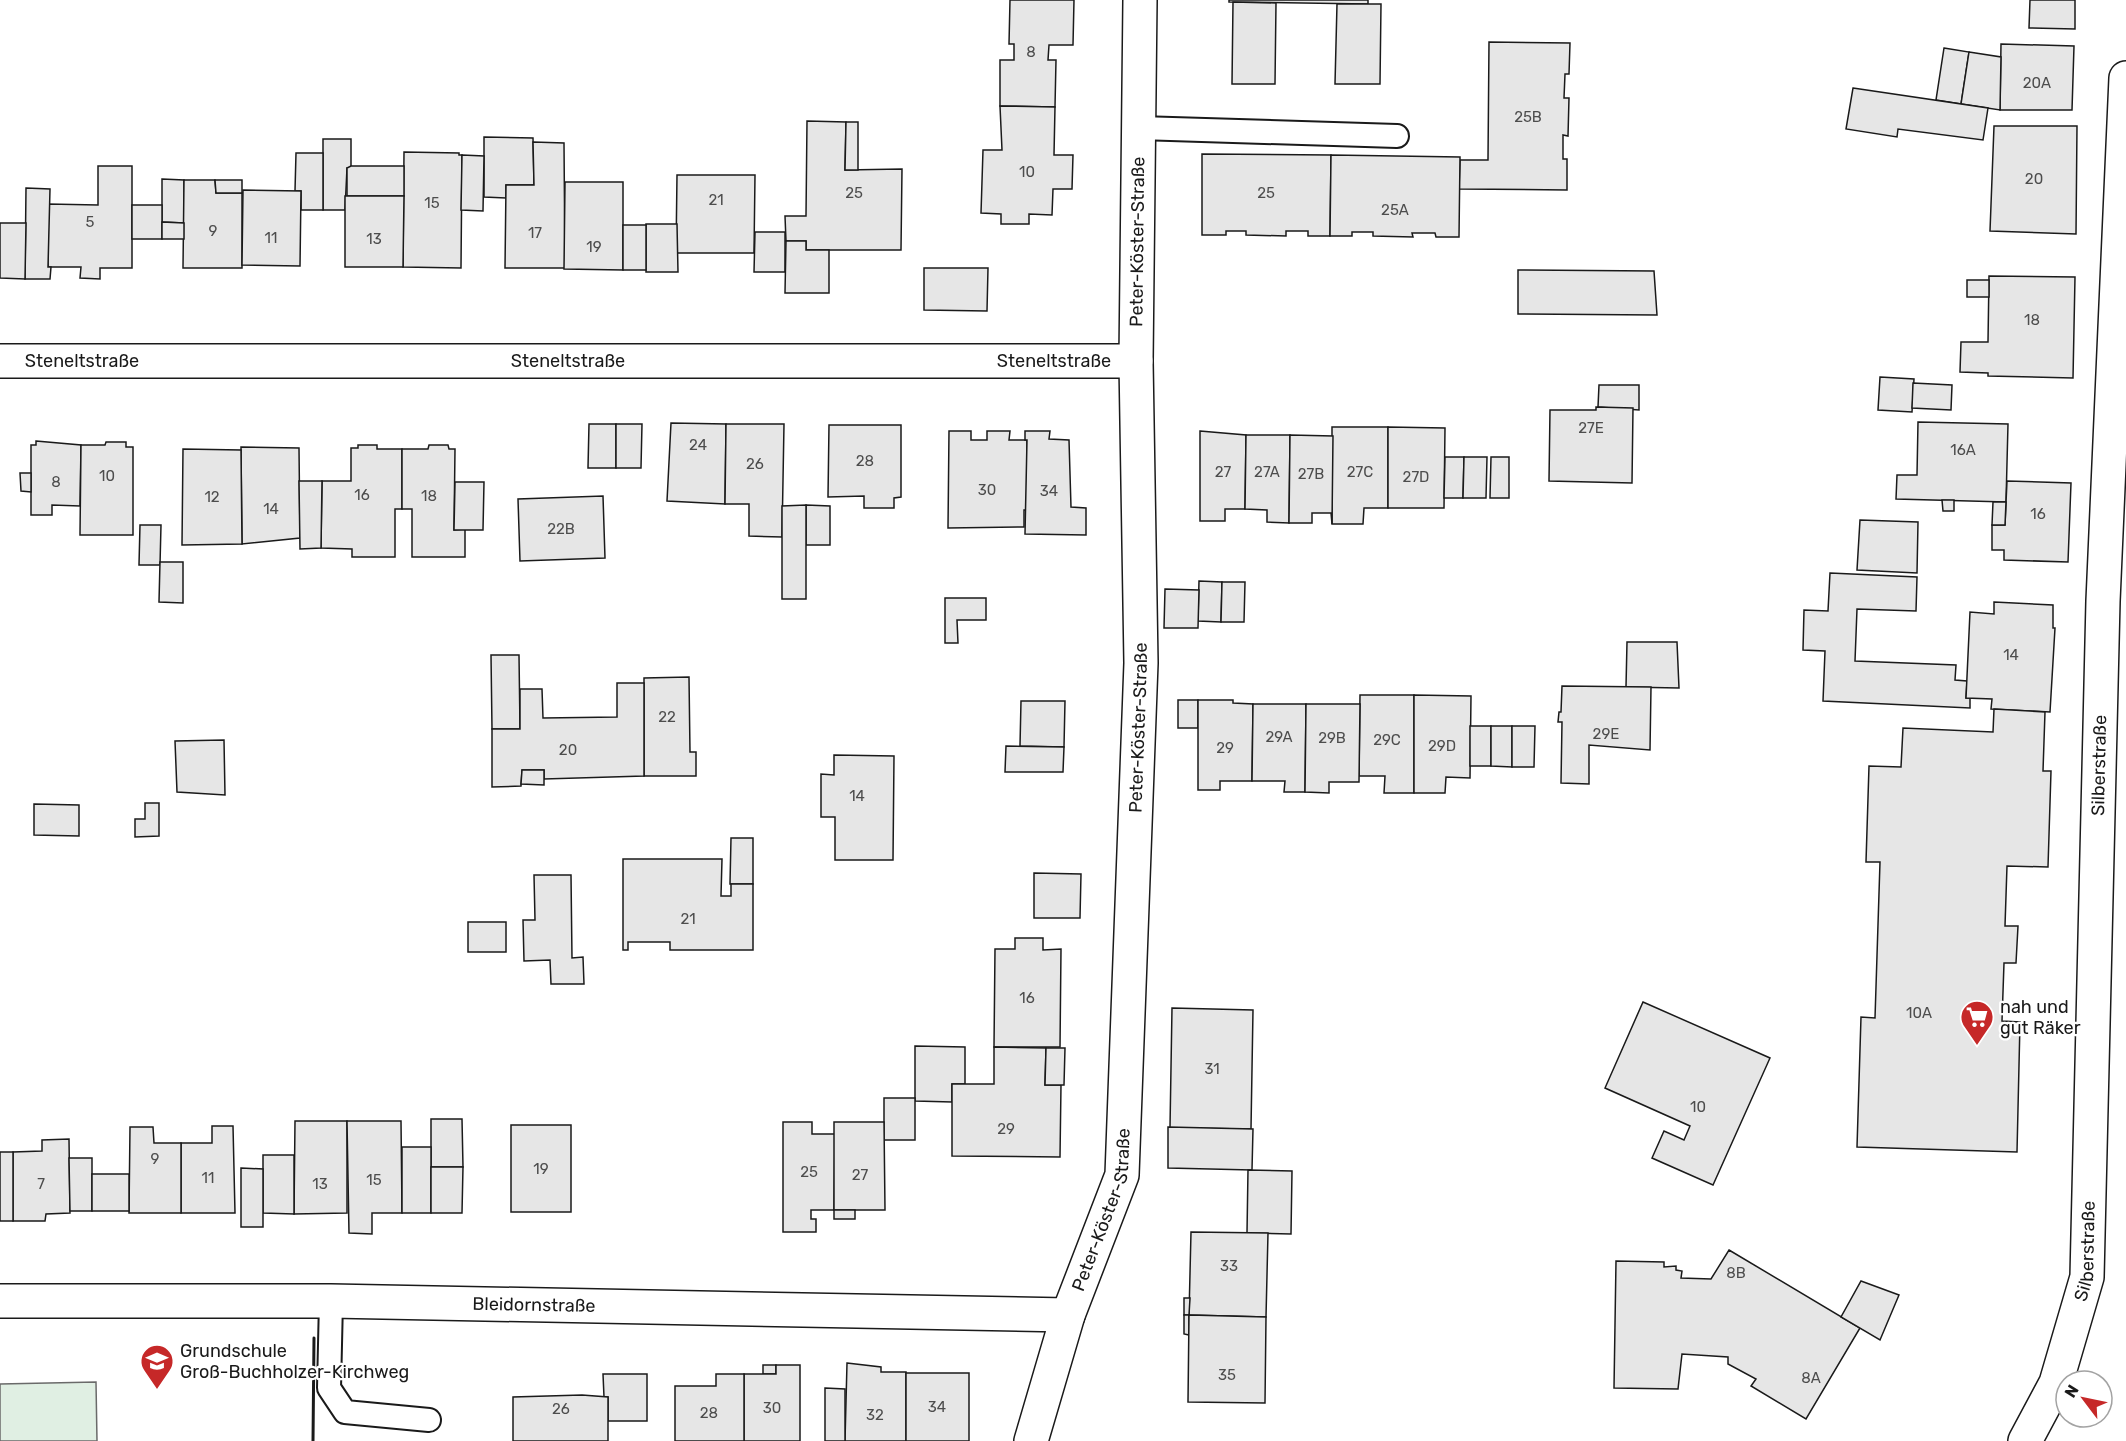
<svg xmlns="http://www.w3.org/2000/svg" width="2126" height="1441" font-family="Rubik,sans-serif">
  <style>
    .pitch { fill: #e0efe3; stroke: #6a6a6a; stroke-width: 1.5 }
    .building { fill: #e6e6e6; stroke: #1a1a1a; stroke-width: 1.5 }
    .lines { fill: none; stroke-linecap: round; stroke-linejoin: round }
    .lane-casing { stroke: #1a1a1a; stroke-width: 26 }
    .street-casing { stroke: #1a1a1a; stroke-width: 36 }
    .secondary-casing { stroke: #1a1a1a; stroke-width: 36 }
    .lane { stroke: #fff; stroke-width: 22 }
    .street { stroke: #fff; stroke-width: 33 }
    .secondary { stroke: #fff; stroke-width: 33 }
    .wall { stroke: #1a1a1a; stroke-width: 3 }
    .labels { text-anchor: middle; stroke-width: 4.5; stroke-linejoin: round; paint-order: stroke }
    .number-label { font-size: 15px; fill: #4d4d4d }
    .street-label { font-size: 18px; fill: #1a1a1a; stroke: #fff }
    .poi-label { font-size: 18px; fill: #1a1a1a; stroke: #fff; text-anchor: start }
  </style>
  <rect width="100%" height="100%" fill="#fff"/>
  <path class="pitch" d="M96,1382L97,1441H0V1384Z"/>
  <g class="building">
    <path d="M1010,0H1074L1073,45H1049L1048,60H1056L1055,107L1000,106V60H1014V44H1009Z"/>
    <path d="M1229,0H1368V4L1229,2Z"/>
    <path d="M2030,0H2075V29L2029,28Z"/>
    <path d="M1233,2L1276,3L1275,84H1232Z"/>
    <path d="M1337,4H1381L1380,84H1335Z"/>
    <path d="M1489,42L1570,43L1569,74H1565L1564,98H1569L1568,136L1563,135V159H1567V190L1459,189L1460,160H1488Z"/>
    <path d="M2001,44L2074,46L2072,110H2000Z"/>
    <path d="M1944,48L1969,52L1961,104L1936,100Z"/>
    <path d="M1969,52L2001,57L2000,110L1961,104Z"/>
    <path d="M1853,88L1988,108L1983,140L1898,129L1897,137L1846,129Z"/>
    <path d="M1000,106L1055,107L1054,155H1073L1072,189H1053L1052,215L1029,214V224H1001V214L981,213L983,150H1002Z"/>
    <path d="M807,121L846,122L845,170L902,169L901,250H806V241H786L785,216H806Z"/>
    <path d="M846,122H858V170H845Z"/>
    <path d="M1994,126H2077L2076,234L1990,231Z"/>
    <path d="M484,137L533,138L534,185H506V198L484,197Z"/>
    <path d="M323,139H351V168H347L345,210H323Z"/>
    <path d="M533,142L564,143L565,268H505L506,185H534Z"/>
    <path d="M404,152L459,153V155H462L461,268L403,267Z"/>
    <path d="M296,153H323V210H301V191H295Z"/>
    <path d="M1202,154L1331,155L1330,236H1308V231H1286V236L1246,235V231H1226V235H1202Z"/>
    <path d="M462,155L484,156L483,211L461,210Z"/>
    <path d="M1331,155L1460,157L1459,237H1436L1435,233H1412L1413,237L1373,236V232H1352V236H1330Z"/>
    <path d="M98,166H132V268H100V279L80,278L81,267H48V204L98,205Z"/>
    <path d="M351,166H404V196H347V168Z"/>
    <path d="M677,175H755L754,253H676Z"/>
    <path d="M162,179L184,180V223L162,222Z"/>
    <path d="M184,180H215L216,193H242V268H183Z"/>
    <path d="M215,180H242V193H216Z"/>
    <path d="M565,182H623V270L564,269Z"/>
    <path d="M26,188L50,189L48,267H51L50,279H25Z"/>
    <path d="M243,190L301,191L300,266L242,265Z"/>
    <path d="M345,196H404L403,267H345Z"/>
    <rect x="132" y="205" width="30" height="34"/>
    <path d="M162,222L184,223V239H162Z"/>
    <path d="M0,223H26L25,279L0,278Z"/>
    <path d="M646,224H677L678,272H646Z"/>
    <rect x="623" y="225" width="23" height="45"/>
    <path d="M755,232H785V272H754Z"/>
    <path d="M786,241H806V250H829V293H785Z"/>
    <path d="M924,268H988L987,311L924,310Z"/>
    <path d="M1518,270L1654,271L1657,315L1518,314Z"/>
    <path d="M1989,276L2075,277L2073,378L1988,376V373L1960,372L1961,342H1988Z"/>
    <rect x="1967" y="280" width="22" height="17"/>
    <path d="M1880,377L1914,379L1912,412L1878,410Z"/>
    <path d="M1913,383L1952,385L1951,410L1912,408Z"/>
    <path d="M1599,385H1639V410L1598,407Z"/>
    <path d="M1596,407L1633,408L1632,483L1549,481L1550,410H1596Z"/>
    <path d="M1918,422L2008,424L2006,502L1896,499L1897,475H1917Z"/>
    <path d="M671,423L726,424L725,504L667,501Z"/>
    <path d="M589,424H616V468H588Z"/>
    <path d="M616,424H642L641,468H616Z"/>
    <path d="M726,424H784L782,537L749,536V504H725Z"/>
    <path d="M829,425H901V497L894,498V508H864V496L828,497Z"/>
    <path d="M1332,427H1388V508H1364L1363,524H1332Z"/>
    <path d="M1388,427L1445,428L1444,508H1388Z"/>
    <path d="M949,431H971V440H987V431H1010L1009,440H1027V510H1024V527L948,528Z"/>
    <path d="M1025,431H1050L1049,439L1069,440L1071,507L1086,508V535L1025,534L1027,440H1025Z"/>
    <path d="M1200,431L1246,435L1245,509H1225V521H1200Z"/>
    <path d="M1246,435H1290L1289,523L1267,522V510L1245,509Z"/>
    <path d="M1290,435L1333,436L1332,524L1331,513H1312V523H1289Z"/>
    <path d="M36,441L81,445L80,506L52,505V515H31V445H36Z"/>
    <path d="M106,442H126V447H133V535H80L81,445H105Z"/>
    <path d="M358,445H377V449H402V509H395V557H352V549L321,548L322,481H351V448H358Z"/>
    <path d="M429,445H448L449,449H455L454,530L465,529V557H412V509H402V449H428Z"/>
    <path d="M241,447L299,448L300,538L242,544Z"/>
    <path d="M183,449L241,450L242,544L182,545Z"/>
    <path d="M1445,457H1464L1463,498H1444Z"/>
    <path d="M1464,457H1487L1486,498H1463Z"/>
    <path d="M1491,457H1509V498H1490Z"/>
    <path d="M20,473H31V492L21,491Z"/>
    <path d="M299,481H322L321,548L300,549Z"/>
    <path d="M2007,481L2071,483L2068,562L2004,560V550H1992V525H2005Z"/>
    <path d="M455,482H484L483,530H454Z"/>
    <path d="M603,496L605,558L520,561L518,499Z"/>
    <path d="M1942,500H1954V511H1943Z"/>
    <path d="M1993,502H2006L2005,525H1992Z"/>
    <path d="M806,505L830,506V545H806Z"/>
    <path d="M806,505V599H782V506Z"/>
    <path d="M1860,520L1918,522L1917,573L1857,570Z"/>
    <path d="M140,525H161L160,565H139Z"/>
    <path d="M160,562H183V603L159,602Z"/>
    <path d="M1830,573L1917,577L1916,611L1857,609L1855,661L1956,665L1955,680L1967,681L1966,698H1970V708L1823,701L1825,651L1803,650L1804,610L1828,611Z"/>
    <path d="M1199,581L1222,582L1221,622L1198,621Z"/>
    <path d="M1222,582H1245L1244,622H1221Z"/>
    <path d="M1165,589L1199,590L1198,628H1164Z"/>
    <path d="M945,598H986V620H957L958,643H945Z"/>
    <path d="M1994,602L2053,605V628H2055L2050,712L1991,709L1992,699L1966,698L1970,612L1994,614Z"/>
    <path d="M1627,642H1677L1679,688L1626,687Z"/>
    <path d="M491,655H519L520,729H492Z"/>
    <path d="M689,677L690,752H696V776H644V678Z"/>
    <path d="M617,683H644V776L544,779V770H522L521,786L492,787V729H520V689H542L543,718L617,717Z"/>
    <path d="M1562,686L1651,687L1650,750L1589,745V784L1561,783L1562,722H1558L1559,712H1561Z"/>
    <path d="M1360,695H1414V793H1384L1385,776H1359Z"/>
    <path d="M1414,695L1471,696L1470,778L1446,777L1445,793H1414Z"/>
    <rect x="1178" y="700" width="20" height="28"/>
    <path d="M1198,700H1233V703L1253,704L1252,781H1220V790H1198Z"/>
    <path d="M1021,701H1065L1064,747L1020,746Z"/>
    <path d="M1253,704H1306L1305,792H1284L1285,781H1252Z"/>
    <path d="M1306,704H1360L1359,782H1329V793L1305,792Z"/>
    <path d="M1994,709L2045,712L2043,771H2051L2048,867L2007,866L2005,926H2018L2016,963H2004L2002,1021L2020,1022L2017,1152L1857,1147L1861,1017L1875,1018L1880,862H1866L1869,766L1901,767L1903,728L1993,732Z"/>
    <rect x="1470" y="726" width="21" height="40"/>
    <path d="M1491,726H1512V767L1491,766Z"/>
    <path d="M1512,726H1535L1534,767H1512Z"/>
    <path d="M224,740L225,795L177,792L175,741Z"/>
    <path d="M1006,746L1064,747L1063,772H1005Z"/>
    <path d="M834,755L894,756L893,860H835V817H821V774L834,775Z"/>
    <path d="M522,770H544V785L521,784Z"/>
    <path d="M145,803H159V836L135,837V819H145Z"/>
    <path d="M34,804L79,805V836L34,835Z"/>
    <path d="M731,838H753V884H730Z"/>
    <path d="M623,859H722L721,896H731V884H753V950H670V942H628V950H623Z"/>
    <path d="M1034,873L1081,874L1080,918H1034Z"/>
    <path d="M534,875H571L572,958L583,957L584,984H551L550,960L524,961L523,920H535Z"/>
    <rect x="468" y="922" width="38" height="30"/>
    <path d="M1015,938H1043V950L1061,949L1060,1047H994L995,949H1015Z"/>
    <path d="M1643,1002L1770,1058L1713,1185L1652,1158L1664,1131L1684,1140L1690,1126L1605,1088Z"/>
    <path d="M1172,1008L1253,1010L1251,1129L1170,1128Z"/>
    <path d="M915,1046L965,1047V1084H952V1102L915,1101Z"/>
    <path d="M994,1047L1046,1048L1045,1085H1061L1060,1157L952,1156V1084H994Z"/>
    <path d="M1046,1048H1065L1064,1085H1045Z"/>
    <rect x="884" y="1098" width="31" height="42"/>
    <path d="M431,1119H462L463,1167H431Z"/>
    <path d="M295,1121H347V1213L294,1214Z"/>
    <path d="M347,1121H401L402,1213H372V1234L349,1233Z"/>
    <path d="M783,1122H812V1134H835L834,1210H811V1219H816V1232H783Z"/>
    <path d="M834,1122H884L885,1210H834Z"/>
    <rect x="511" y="1125" width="60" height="87"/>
    <path d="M212,1126H233L235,1213H181V1143H212Z"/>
    <path d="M130,1127H153L154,1143H181V1213H129Z"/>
    <path d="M1168,1127L1253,1129L1252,1170L1168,1168Z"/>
    <path d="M69,1139L70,1213L46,1214L45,1221H13V1152L42,1151V1140Z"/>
    <rect x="402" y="1147" width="29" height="66"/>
    <rect x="0" y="1152" width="13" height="69"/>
    <path d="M263,1155H294V1214L263,1213Z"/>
    <path d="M69,1158H92V1211H70Z"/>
    <path d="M431,1167H463L462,1213H431Z"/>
    <path d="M241,1168L263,1169V1227H241Z"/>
    <path d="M1248,1170L1292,1171L1291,1234L1247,1233Z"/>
    <rect x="92" y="1174" width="37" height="37"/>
    <rect x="834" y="1210" width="21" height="9"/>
    <path d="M1191,1232L1268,1233L1266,1317L1189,1315Z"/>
    <path d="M1729,1250L1860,1328L1806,1419L1751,1386L1756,1379L1728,1364V1357L1682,1354L1678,1389L1614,1388L1616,1261L1664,1262V1267L1676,1266V1270L1682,1271L1681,1278L1711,1279Z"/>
    <path d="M1861,1281L1899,1295L1880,1340L1841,1317Z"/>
    <path d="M1184,1298H1190L1189,1315H1184Z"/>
    <path d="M1184,1315H1189V1335L1184,1334Z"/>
    <path d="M1189,1315L1266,1317L1265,1403L1188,1402Z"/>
    <path d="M847,1363L881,1367V1372H906V1441H845Z"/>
    <rect x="763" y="1365" width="13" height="9"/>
    <path d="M776,1365H800V1441H744V1374H776Z"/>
    <rect x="906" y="1373" width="63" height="68"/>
    <path d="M603,1374H647V1421H608V1397H604Z"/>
    <path d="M716,1374H744V1441H675V1386H716Z"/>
    <path d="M825,1388L845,1389V1441H825Z"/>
    <path d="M582,1395L608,1397V1441H513V1397Z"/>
  </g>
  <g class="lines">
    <defs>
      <g id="lane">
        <path d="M1139,128L1397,136"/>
        <path d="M331,1301L329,1388L345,1412L429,1420"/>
      </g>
      <g id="street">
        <path id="s1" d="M0,361H1136"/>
        <path id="s2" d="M0,1301H331L1068,1315"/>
        <path id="s3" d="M1031,1441L1068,1315L1122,1175L1141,663L1136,361L1140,0"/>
      </g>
      <g id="secondary">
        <path id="s4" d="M2025,1441L2056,1383L2087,1277L2103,601L2126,78"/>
      </g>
    </defs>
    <use href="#lane" class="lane-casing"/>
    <use href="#street" class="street-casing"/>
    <use href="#secondary" class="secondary-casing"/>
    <use href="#lane" class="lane"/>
    <use href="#street" class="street"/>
    <use href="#secondary" class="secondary"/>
    <path class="wall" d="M313,1441L314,1338"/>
  </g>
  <defs>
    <symbol id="supermarket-pin" viewBox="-11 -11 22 30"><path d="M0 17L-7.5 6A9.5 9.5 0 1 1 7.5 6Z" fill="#c62828" stroke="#fff"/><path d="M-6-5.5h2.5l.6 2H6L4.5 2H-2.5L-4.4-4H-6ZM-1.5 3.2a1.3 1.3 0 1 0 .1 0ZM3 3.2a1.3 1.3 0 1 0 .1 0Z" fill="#fff"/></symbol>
    <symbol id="school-pin" viewBox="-11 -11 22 30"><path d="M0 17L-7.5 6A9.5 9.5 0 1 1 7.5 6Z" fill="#c62828" stroke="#fff"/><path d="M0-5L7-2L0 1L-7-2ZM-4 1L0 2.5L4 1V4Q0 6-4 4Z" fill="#fff"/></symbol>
  </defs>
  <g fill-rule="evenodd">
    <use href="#supermarket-pin" x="1958" y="998" width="38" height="52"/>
    <use href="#school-pin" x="138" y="1342" width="38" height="52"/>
  </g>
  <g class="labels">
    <g class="number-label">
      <text x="1031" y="57">8</text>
      <text x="2037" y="88">20A</text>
      <text x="1528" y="122">25B</text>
      <text x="1027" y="177">10</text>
      <text x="2034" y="184">20</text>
      <text x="854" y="198">25</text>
      <text x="1266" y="198">25</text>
      <text x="716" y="205">21</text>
      <text x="432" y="208">15</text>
      <text x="1395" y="215">25A</text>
      <text x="90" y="227">5</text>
      <text x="213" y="236">9</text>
      <text x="535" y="238">17</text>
      <text x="271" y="243">11</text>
      <text x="374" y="244">13</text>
      <text x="594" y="252">19</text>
      <text x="2032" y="325">18</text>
      <text x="1591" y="433">27E</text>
      <text x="698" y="450">24</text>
      <text x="1963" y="455">16A</text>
      <text x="865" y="466">28</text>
      <text x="755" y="469">26</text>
      <text x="1223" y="477">27</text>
      <text x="1267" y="477">27A</text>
      <text x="1360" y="477">27C</text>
      <text x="1311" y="479">27B</text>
      <text x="107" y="481">10</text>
      <text x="1416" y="482">27D</text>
      <text x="56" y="487">8</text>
      <text x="987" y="495">30</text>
      <text x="1049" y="496">34</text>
      <text x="362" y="500">16</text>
      <text x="429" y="501">18</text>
      <text x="212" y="502">12</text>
      <text x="271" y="514">14</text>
      <text x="2038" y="519">16</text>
      <text x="561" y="534">22B</text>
      <text x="2011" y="660">14</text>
      <text x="667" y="722">22</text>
      <text x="1606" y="739">29E</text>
      <text x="1279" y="742">29A</text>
      <text x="1332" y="743">29B</text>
      <text x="1387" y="745">29C</text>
      <text x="1442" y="751">29D</text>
      <text x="1225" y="753">29</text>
      <text x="568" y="755">20</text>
      <text x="857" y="801">14</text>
      <text x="688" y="924">21</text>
      <text x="1027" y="1003">16</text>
      <text x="1919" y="1018">10A</text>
      <text x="1212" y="1074">31</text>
      <text x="1698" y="1112">10</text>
      <text x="1006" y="1134">29</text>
      <text x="155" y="1164">9</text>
      <text x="541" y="1174">19</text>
      <text x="809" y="1177">25</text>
      <text x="860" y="1180">27</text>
      <text x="208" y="1183">11</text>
      <text x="374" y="1185">15</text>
      <text x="41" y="1189">7</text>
      <text x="320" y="1189">13</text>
      <text x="1229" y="1271">33</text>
      <text x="1736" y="1278">8B</text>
      <text x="1227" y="1380">35</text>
      <text x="1811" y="1383">8A</text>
      <text x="937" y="1412">34</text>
      <text x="772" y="1413">30</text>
      <text x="561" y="1414">26</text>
      <text x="709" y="1418">28</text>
      <text x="875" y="1420">32</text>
    </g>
    <g class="street-label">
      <text dy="6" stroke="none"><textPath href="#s3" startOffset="1215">Peter-Köster-Straße</textPath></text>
      <text dy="6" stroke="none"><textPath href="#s1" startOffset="82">Steneltstraße</textPath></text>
      <text dy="6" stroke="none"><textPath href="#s1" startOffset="568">Steneltstraße</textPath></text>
      <text dy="6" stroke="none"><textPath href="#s1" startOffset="1054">Steneltstraße</textPath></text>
      <text dy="6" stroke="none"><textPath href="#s3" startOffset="729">Peter-Köster-Straße</textPath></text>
      <text dy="6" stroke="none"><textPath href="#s4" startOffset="688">Silberstraße</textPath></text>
      <text dy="6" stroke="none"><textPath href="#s3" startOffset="243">Peter-Köster-Straße</textPath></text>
      <text dy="6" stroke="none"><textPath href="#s4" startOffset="202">Silberstraße</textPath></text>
      <text dy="6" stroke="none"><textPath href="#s2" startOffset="534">Bleidornstraße</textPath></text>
    </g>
    <g class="poi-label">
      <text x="2000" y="1013">nah und<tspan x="2000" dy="21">gut Räker</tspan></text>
      <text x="180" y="1357">Grundschule<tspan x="180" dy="21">Groß-Buchholzer-Kirchweg</tspan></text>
    </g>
  </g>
  <g transform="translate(2084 1399) rotate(302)"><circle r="28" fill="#ffffff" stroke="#a3a3a3" stroke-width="1.5"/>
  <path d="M0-4.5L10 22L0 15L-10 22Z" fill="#c62828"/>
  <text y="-9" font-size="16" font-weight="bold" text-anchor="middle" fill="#1a1a1a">N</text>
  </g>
</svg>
